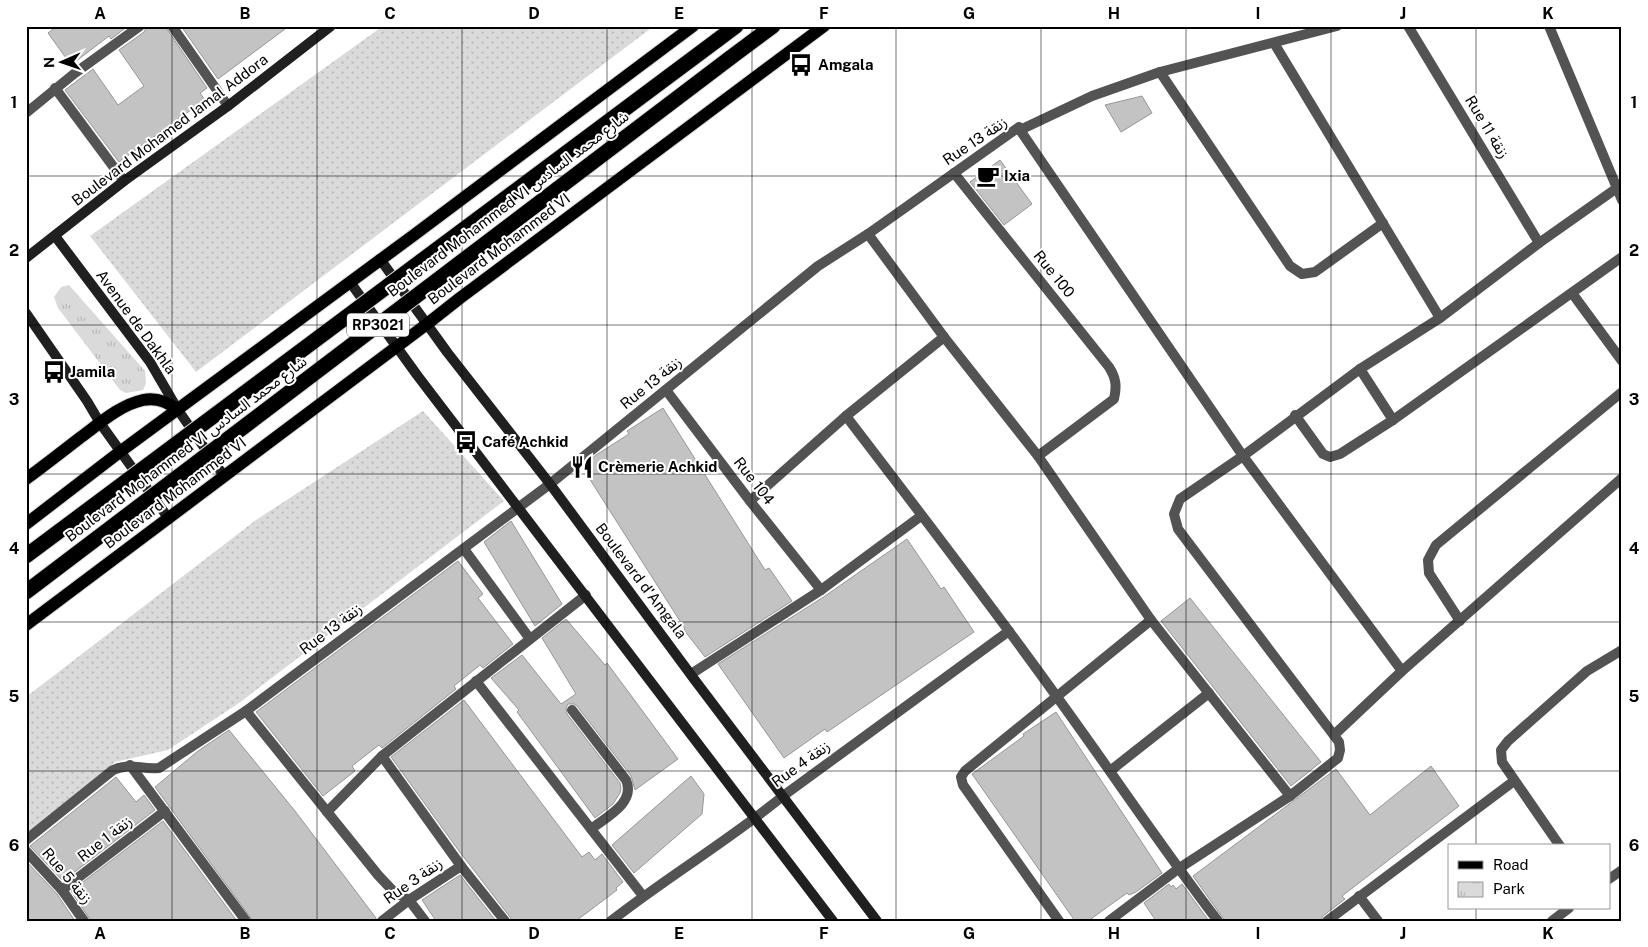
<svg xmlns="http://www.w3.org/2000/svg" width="1648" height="947" font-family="'Public Sans','Noto Sans Arabic',sans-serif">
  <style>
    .grass { fill: url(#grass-dots) }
    .park { fill: url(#park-tufts) }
    .building { fill: #c3c3c3; stroke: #979797 }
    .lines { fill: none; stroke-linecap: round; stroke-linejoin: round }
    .primary-casing { stroke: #dbdbdb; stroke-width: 14 }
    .highway-casing { stroke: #dbdbdb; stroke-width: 17 }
    .street { stroke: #535353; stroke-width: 10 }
    .secondary { stroke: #202020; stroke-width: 10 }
    .primary { stroke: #000; stroke-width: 12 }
    .highway { stroke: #000; stroke-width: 15 }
    .highway-bridge-casing { stroke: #dbdbdb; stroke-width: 17; stroke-linecap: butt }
    .highway-bridge { stroke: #000; stroke-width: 15 }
    .grid { fill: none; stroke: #000; stroke-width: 1; stroke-opacity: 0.55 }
    .labels { text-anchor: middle; stroke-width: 4; stroke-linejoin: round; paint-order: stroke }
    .shield { fill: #fff; stroke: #4c4c4c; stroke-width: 1 }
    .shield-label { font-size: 14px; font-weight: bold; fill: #000 }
    .poi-label { font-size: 15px; font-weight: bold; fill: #000; stroke: #fff; text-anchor: start }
    .street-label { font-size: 15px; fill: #000; stroke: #fff }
    .neatline { fill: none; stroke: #000; stroke-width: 2 }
    .grid-label { font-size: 16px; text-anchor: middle; font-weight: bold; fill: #000 }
  </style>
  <defs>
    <pattern id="grass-dots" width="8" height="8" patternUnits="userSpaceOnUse" patternTransform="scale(1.25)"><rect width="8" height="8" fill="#dadada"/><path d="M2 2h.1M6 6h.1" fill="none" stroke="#b9b9b9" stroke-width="1.8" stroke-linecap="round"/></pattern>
    <pattern id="park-tufts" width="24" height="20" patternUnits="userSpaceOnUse" patternTransform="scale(1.25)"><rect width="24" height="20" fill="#dadada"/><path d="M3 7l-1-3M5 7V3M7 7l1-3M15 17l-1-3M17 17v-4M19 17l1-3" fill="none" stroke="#b9b9b9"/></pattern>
  </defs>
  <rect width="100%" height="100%" fill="#fff"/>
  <g class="grass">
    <path d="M383,26H654L196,372L90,236Z"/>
    <path d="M423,411L504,501L239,703L168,750L115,762L26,835V697L256,520Z"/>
  </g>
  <path class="park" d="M69,285L145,371L146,383L143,390L126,393L120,390L58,308L54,297L61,287Z"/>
  <g class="building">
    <path d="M57,26H128L111,39L109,36L71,65L48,33Z"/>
    <path d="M147,26H165L207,88L200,93L205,100L119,162L65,90L93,69L118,105L144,86L119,50L144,32Z"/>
    <path d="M181,26H289L218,79Z"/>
    <path d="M1142,96L1152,113L1121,132L1105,105Z"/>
    <path d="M1000,160L1032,204L1004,225L970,182Z"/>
    <path d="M663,408L765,570L769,568L792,601L705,657L684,630L685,629L582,467L596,455L629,434L627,431Z"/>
    <path d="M511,521L562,604L535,626L484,542Z"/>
    <path d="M907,539L941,589L944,587L974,632L827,732L825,729L784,758L718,664L825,596Z"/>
    <path d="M458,561L483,594L478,598L513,644L483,668L480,665L454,686L456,689L382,748L379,745L352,766L355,771L323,796L256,712Z"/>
    <path d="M1190,598L1321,762L1291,786L1161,621Z"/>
    <path d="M566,619L605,665L607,663L678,759L635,790L631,776L577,706L574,704H568L566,708L567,714L620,783L621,789L620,793L613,804L595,818L517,712L519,710L491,678L522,655L561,704L576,694L542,638Z"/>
    <path d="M464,700L582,857L589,852L595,860L602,854L623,882L616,888L617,890L576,921H512L510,917L459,851L391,757Z"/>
    <path d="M1056,712L1162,873L1136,892L1129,895L1127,893L1088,921H1075L972,774L1024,736L1023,734Z"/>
    <path d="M229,730L295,811L376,918L375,921H253L155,787L198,751Z"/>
    <path d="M1431,766L1459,806L1342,896L1345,899L1323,916L1320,921H1225L1193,876L1336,769L1370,815Z"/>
    <path d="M691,776L704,794L702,814L634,873L612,845Z"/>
    <path d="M116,777L136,802L144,795L155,810L63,881L30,846Z"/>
    <path d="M163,821L237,921H91L71,891Z"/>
    <path d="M26,861L57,894L75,921H26Z"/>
    <path d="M460,875L496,921H436L422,900Z"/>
    <path d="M1169,884L1171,887L1173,885L1176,889L1182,884L1209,921H1156L1144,903Z"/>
  </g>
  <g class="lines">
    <defs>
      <g id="primary">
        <path d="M26,479C45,465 63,451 81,437C100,423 120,405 143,400C157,397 168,402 178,410"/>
        <path d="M26,524L121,451L414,235L693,26"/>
        <path d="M26,625L427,324L460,298L824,26"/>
      </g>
      <g id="highway">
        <path d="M716,41L736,26"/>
        <path d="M730,58L773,26"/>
      </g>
    </defs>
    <use href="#primary" class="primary-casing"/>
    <use href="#highway" class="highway-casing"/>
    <g class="street">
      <path d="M172,26L228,106"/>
      <path d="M1408,26L1539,243"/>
      <path d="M1549,26L1622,200"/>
      <path d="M1274,43L1440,318"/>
      <path d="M1160,72L1290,266L1302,274L1315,272L1383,223"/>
      <path d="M55,88L124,181"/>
      <path d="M26,113L75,73L140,26"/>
      <path d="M1020,130L1243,456L1402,671"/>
      <path d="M954,173L1109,367C1116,378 1117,386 1114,399L1038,456"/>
      <path d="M868,234L944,337L1038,456L1151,620L1290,796"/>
      <path d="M1572,293L1622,361"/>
      <path d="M1360,369L1393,420"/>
      <path d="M666,390L750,501L821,590"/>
      <path d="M1295,415L1323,454L1330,457L1340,454L1393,420L1622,257"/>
      <path d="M846,416C917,509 989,602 1057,697C1111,771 1162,848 1218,921"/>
      <path d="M750,501L846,416L944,337"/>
      <path d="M464,549L530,639"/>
      <path d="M1460,621L1429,573L1428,560L1436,545L1622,392"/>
      <path d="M691,674L821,590L921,516"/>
      <path d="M476,681L643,896"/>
      <path d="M572,710L626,780C636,803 606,817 591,829"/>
      <path d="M246,711L378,875L393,891L409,900L425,921"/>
      <path d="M1334,735L1402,671L1622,478"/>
      <path d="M382,756L461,866L505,921"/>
      <path d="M130,765L246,921"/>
      <path d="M1110,771L1209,693"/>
      <path d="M327,812L382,756L586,595"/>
      <path d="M26,840L113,770C132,762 140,770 159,768L246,711L550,484L818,266L868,234L1019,127L1020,130L1092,96L1160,72L1337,26"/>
      <path d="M1560,846L1502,762L1501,750L1508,741L1587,671L1622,650"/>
      <path d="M26,851L62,890L84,921"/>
      <path d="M1609,879L1622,870"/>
      <path d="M62,890L165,811"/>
      <path d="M1359,896L1378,921"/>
      <path d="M382,921L409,900L461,866"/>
      <path d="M611,921C667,877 728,841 783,796L1009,631"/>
      <path d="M1059,921L963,785L961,777L965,771L1151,620"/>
      <path d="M1109,921L1178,869L1290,796L1338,758L1340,750L1339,742L1178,529L1174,514L1180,499L1243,456L1360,369L1440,318L1539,243L1617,188"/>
      <path d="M1327,921L1514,781"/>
      <path d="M1552,921L1569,908"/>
    </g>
    <g class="secondary">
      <path d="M55,236L150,362L178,410L224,476"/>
      <path d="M26,258L124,181L228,106L331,26"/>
      <path d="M380,259L447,352L550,484L694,679L877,921"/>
      <path d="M350,282L417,375L833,921"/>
      <path d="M26,313L87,401L100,423L169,519"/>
    </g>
    <use href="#primary" class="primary"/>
    <use href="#highway" class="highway"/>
    <defs>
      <g id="highway-bridge">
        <path d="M26,556L716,41"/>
        <path d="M26,592L730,58"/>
      </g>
    </defs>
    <use href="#highway-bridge" class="highway-bridge-casing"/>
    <use href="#highway-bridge" class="highway-bridge"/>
  </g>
  <path class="grid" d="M172,26V921M317,26V921M462,26V921M607,26V921M752,26V921M896,26V921M1041,26V921M1186,26V921M1331,26V921M1476,26V846M26,176H1622M26,325H1622M26,474H1622M26,622H1622M26,771H1622M1476,908V921"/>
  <defs>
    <symbol id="bus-bare" viewBox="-9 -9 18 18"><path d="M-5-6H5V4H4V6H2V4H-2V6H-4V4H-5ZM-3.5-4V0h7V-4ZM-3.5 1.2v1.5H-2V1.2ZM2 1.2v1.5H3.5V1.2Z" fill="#000" stroke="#fff" stroke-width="2.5" paint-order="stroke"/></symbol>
    <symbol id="cafe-bare" viewBox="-9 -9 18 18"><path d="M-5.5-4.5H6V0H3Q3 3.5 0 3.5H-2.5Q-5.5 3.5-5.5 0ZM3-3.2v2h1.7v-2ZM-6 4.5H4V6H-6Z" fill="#000" stroke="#fff" stroke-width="2.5" paint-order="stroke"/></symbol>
    <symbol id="restaurant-bare" viewBox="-9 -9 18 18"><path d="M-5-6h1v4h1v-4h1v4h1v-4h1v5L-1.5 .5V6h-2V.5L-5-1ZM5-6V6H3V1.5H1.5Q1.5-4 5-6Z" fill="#000" stroke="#fff" stroke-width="2.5" paint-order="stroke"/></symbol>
  </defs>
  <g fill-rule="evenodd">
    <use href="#bus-bare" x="785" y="49" width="32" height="32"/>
    <use href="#cafe-bare" x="972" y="160" width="32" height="32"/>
    <use href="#bus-bare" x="38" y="356" width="32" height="32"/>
    <use href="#bus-bare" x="450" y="426" width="32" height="32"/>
    <use href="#restaurant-bare" x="566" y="451" width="32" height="32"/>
  </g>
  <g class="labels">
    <rect class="shield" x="347" y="313.5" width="62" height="23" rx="4"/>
    <g class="shield-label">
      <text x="378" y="330">RP3021</text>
    </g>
    <g class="poi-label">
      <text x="818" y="70">Amgala</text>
      <text x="1004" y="181">Ixia</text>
      <text x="70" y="377">Jamila</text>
      <text x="482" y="447">Café Achkid</text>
      <text x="598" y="472">Crèmerie Achkid</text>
    </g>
    <g class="street-label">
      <text transform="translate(1487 127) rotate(59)" y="5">Rue 11 زنقة</text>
      <text transform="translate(170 130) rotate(-37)" y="5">Boulevard Mohamed Jamal Addora</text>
      <text transform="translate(975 141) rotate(-34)" y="5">Rue 13 زنقة</text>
      <text transform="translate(508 204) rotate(-37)" y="5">Boulevard Mohammed VI شارع محمد السادس</text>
      <text transform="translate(499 249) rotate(-37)" y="5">Boulevard Mohammed VI</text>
      <text transform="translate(1054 274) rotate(51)" y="5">Rue 100</text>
      <text transform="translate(136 322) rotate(54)" y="5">Avenue de Dakhla</text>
      <text transform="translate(651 383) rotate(-39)" y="5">Rue 13 زنقة</text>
      <text transform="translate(186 449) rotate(-37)" y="5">Boulevard Mohammed VI شارع محمد السادس</text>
      <text transform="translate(754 481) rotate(52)" y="5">Rue 104</text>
      <text transform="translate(175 493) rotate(-37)" y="5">Boulevard Mohammed VI</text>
      <text transform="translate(641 581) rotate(53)" y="5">Boulevard d'Amgala</text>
      <text transform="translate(331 629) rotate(-37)" y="5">Rue 13 زنقة</text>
      <text transform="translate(801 764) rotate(-36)" y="5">Rue 4 زنقة</text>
      <text transform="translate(105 839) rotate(-38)" y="5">Rue 1 زنقة</text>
      <text transform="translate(67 876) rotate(50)" y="5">Rue 5 زنقة</text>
      <text transform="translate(413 881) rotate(-35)" y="5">Rue 3 زنقة</text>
    </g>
  </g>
  <rect width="1648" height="947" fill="none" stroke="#ffffff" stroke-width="55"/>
  <rect x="1448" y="844" width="162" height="65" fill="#ffffff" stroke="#999999"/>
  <rect x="1458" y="861" width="25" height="8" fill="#000000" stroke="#999999"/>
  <text x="1493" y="870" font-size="15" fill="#000000">Road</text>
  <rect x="1458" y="882" width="25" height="15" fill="url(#park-tufts)" stroke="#999999"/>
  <text x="1493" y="894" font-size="15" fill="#000000">Park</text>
  <g transform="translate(62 62) rotate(268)" stroke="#ffffff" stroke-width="4" paint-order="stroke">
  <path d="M0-4L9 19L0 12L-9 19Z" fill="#000000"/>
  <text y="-8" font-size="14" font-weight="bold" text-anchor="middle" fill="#000000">N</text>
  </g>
  <rect x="28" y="28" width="1592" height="892" class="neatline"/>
  <g class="grid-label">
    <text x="100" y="19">A</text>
    <text x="245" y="19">B</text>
    <text x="390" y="19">C</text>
    <text x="534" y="19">D</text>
    <text x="679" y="19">E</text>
    <text x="824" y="19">F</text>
    <text x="969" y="19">G</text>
    <text x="1114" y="19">H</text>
    <text x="1258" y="19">I</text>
    <text x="1403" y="19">J</text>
    <text x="1548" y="19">K</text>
    <text x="14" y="108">1</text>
    <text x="1634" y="108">1</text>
    <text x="14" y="256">2</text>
    <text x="1634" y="256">2</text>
    <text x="14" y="405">3</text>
    <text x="1634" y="405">3</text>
    <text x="14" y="554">4</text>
    <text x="1634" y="554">4</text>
    <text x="14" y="702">5</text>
    <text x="1634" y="702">5</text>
    <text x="14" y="851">6</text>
    <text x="1634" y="851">6</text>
    <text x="100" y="939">A</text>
    <text x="245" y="939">B</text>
    <text x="390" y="939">C</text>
    <text x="534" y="939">D</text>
    <text x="679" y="939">E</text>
    <text x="824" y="939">F</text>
    <text x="969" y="939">G</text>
    <text x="1114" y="939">H</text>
    <text x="1258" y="939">I</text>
    <text x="1403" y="939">J</text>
    <text x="1548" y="939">K</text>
  </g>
</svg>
